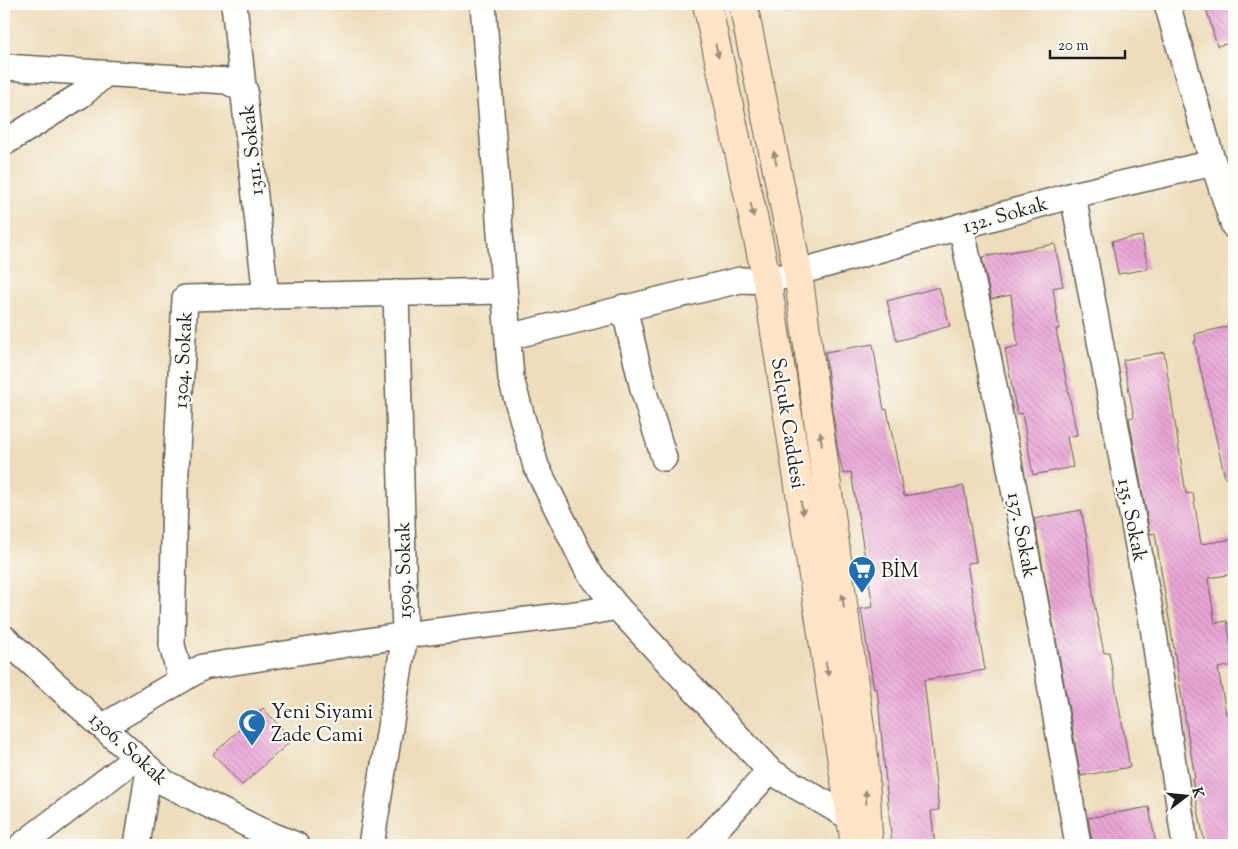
<svg xmlns="http://www.w3.org/2000/svg" width="1238" height="849" font-family="'Sorts Mill Goudy',serif">
  <style>
    .cemetery { fill: url(#cemetery-stones); stroke: #607850 }
    .building { fill: url(#building-back-hatch) }
    .lines { fill: none; stroke-linecap: round; stroke-linejoin: round }
    .minor-casing { stroke: #656054; stroke-width: 28 }
    .secondary-casing { stroke: #656054; stroke-width: 30 }
    .minor { stroke: #fff; stroke-width: 25 }
    .secondary { stroke: #ffe4c6; stroke-width: 28 }
    .oneway { fill: #998a7a }
    .labels { text-anchor: middle; stroke-width: 4.5; stroke-linejoin: round; paint-order: stroke }
    .street-label { font-size: 20px; fill: #1c1c1c; stroke: #fdfcf7 }
    .poi-label { font-size: 20px; fill: #1c1c1c; stroke: #fdfcf7; text-anchor: start }
  </style>
  <defs>
    <pattern id="cemetery-stones" width="16" height="16" patternUnits="userSpaceOnUse" patternTransform="scale(1.25)"><rect width="16" height="16" fill="#a3d584"/><path d="M2 7V4a2 2 0 0 1 4 0v3zM10 15v-3a2 2 0 0 1 4 0v3z" fill="#8cb671"/></pattern>
    <pattern id="building-back-hatch" width="6" height="6" patternUnits="userSpaceOnUse" patternTransform="scale(1.25)"><rect width="6" height="6" fill="#e9a5d5"/><path d="M-1 5l2 2M0 0l6 6M5-1l2 2" fill="none" stroke="#c78db6"/></pattern>
  </defs>
  <rect width="100%" height="100%" fill="#fdfcf7"/>
  <filter id="ink" filterUnits="userSpaceOnUse"><feTurbulence type="fractalNoise" baseFrequency=".02" numOctaves="2"/><feDisplacementMap in="SourceGraphic" scale="10" xChannelSelector="R" yChannelSelector="G"/><feConvolveMatrix kernelMatrix="1 2 1 2 8 2 1 2 1" color-interpolation-filters="sRGB"/></filter>
  <filter id="wash" filterUnits="userSpaceOnUse"><feTurbulence type="fractalNoise" baseFrequency=".0096" numOctaves="4" result="noise"/><feDisplacementMap in="SourceGraphic" scale="20" xChannelSelector="R" yChannelSelector="G"/><feGaussianBlur stdDeviation="1.12" result="paint"/><feColorMatrix in="noise" values="0 0 0 0 0 0 0 0 0 0 0 0 0 0 0 0 0 1.4 0 .05"/><feComposite in="paint" operator="in"/></filter>
  <g filter="url(#wash)">
    <rect width="100%" height="100%" fill="#edddbb"/>
    <path class="cemetery" d="M782,4H833L784,15Z"/>
    <g id="blocks">
      <g class="building">
        <path d="M1205,4H1234V42L1217,46Z"/>
        <path d="M1142,236L1148,269L1118,274L1112,241Z"/>
        <path d="M1055,244L1063,286L1053,288L1059,329H1056L1077,435L1067,437L1073,467L1033,475L1022,413L1017,414L1005,349L1018,346L1011,295L991,299L982,257Z"/>
        <path d="M939,287L950,326L897,341L887,301Z"/>
        <path d="M1234,325V477L1225,478L1194,341H1196L1195,334Z"/>
        <path d="M873,344L884,410L887,409L904,496L964,486L976,562L967,563L985,670L924,680L939,810L931,811L935,845H892L877,688L874,689L861,609L873,607L851,472L843,474L837,446L825,352Z"/>
        <path d="M1164,352L1186,494L1193,493L1201,544L1234,539V574L1208,578L1215,623L1227,621L1234,665L1218,668L1226,714L1234,712V752L1230,753L1234,778V843L1224,845H1205L1192,779L1195,778L1155,533L1150,534L1129,418L1134,417L1123,360Z"/>
        <path d="M1081,510L1087,539L1094,603L1104,653L1109,652L1130,767L1081,776L1034,519Z"/>
        <path d="M263,708L292,740L242,785L213,754Z"/>
        <path d="M1149,807L1156,845H1093L1088,818Z"/>
      </g>
    </g>
  </g>
  <g filter="url(#ink)">
    <use href="#blocks" fill-opacity="0" stroke="#656054" stroke-width="1"/>
    <g class="lines">
      <defs>
        <g id="minor">
          <path d="M234,4L266,297"/>
          <path d="M483,4L511,379L536,466L588,571L617,607L770,771L849,817"/>
          <path d="M1167,4L1211,156L1234,226"/>
          <path d="M4,67L227,81L245,91"/>
          <path d="M4,143L81,95L105,74"/>
          <path d="M1073,195L1153,627L1185,845"/>
          <path d="M961,226C1005,432 1043,638 1078,845"/>
          <path d="M624,307L643,389L664,458"/>
          <path d="M508,337L740,280L767,281L1073,195L1213,163"/>
          <path d="M4,638L165,783L257,829L296,845"/>
          <path d="M181,680L172,645L175,489L185,298L504,291"/>
          <path d="M104,726L203,667L405,635L584,613L617,607"/>
          <path d="M22,845L137,757"/>
          <path d="M137,845L149,769"/>
          <path d="M371,845L405,635L396,293"/>
          <path d="M701,845L770,771"/>
        </g>
        <g id="secondary">
          <path d="M707,4L767,281L855,845"/>
          <path d="M743,4L798,273L864,757L868,834"/>
        </g>
      </defs>
      <use href="#minor" class="minor-casing"/>
      <use href="#secondary" class="secondary-casing"/>
      <use href="#minor" class="minor"/>
      <use href="#secondary" class="secondary"/>
    </g>
    <defs><path id="oneway-solid" d="M-6-.8H1V-3.2L6.5 0L1 3.2V.8H-6Z" transform="scale(1.25)"/></defs>
    <g class="oneway">
      <use href="#oneway-solid" transform="translate(717 51) rotate(78)"/>
      <use href="#oneway-solid" transform="translate(775 158) rotate(-102)"/>
      <use href="#oneway-solid" transform="translate(752 210) rotate(78)"/>
      <use href="#oneway-solid" transform="translate(821 439) rotate(-98)"/>
      <use href="#oneway-solid" transform="translate(802 508) rotate(81)"/>
      <use href="#oneway-solid" transform="translate(843 601) rotate(-98)"/>
      <use href="#oneway-solid" transform="translate(827 669) rotate(81)"/>
      <use href="#oneway-solid" transform="translate(866 797) rotate(-93)"/>
    </g>
  </g>
  <defs>
    <symbol id="supermarket-pin" viewBox="-11 -11 22 30"><path d="M0 17L-7.5 6A9.5 9.5 0 1 1 7.5 6Z" fill="#1f6fb2" stroke="#fdfcf7"/><path d="M-6-5.5h2.5l.6 2H6L4.5 2H-2.5L-4.4-4H-6ZM-1.5 3.2a1.3 1.3 0 1 0 .1 0ZM3 3.2a1.3 1.3 0 1 0 .1 0Z" fill="#fff"/></symbol>
    <symbol id="mosque-pin" viewBox="-11 -11 22 30"><path d="M0 17L-7.5 6A9.5 9.5 0 1 1 7.5 6Z" fill="#1f6fb2" stroke="#fdfcf7"/><path d="M3.5-4.9A6 6 0 1 0 3.5 4.9A5 5 0 1 1 3.5-4.9Z" fill="#fff"/></symbol>
  </defs>
  <g fill-rule="evenodd">
    <use href="#supermarket-pin" x="846" y="554" width="32" height="43"/>
    <use href="#mosque-pin" x="236" y="707" width="32" height="43"/>
  </g>
  <g class="labels">
    <g class="street-label">
      <text transform="translate(251 150) rotate(-96)" y="7">1311. Sokak</text>
      <text transform="translate(1005 214) rotate(-16)" y="7">132. Sokak</text>
      <text transform="translate(182 360) rotate(-87)" y="7">1304. Sokak</text>
      <text transform="translate(789 423) rotate(81)" y="7">Selçuk Caddesi</text>
      <text transform="translate(1133 520) rotate(79)" y="7">135. Sokak</text>
      <text transform="translate(1023 535) rotate(79)" y="7">137. Sokak</text>
      <text transform="translate(403 570) rotate(-91)" y="7">1509. Sokak</text>
      <text transform="translate(129 748) rotate(42)" y="7">1306. Sokak</text>
    </g>
    <g class="poi-label">
      <text x="881" y="577">BİM</text>
      <text x="271" y="718">Yeni Siyami<tspan x="271" dy="23">Zade Cami</tspan></text>
    </g>
  </g>
  <rect width="1238" height="849" fill="none" stroke="#fdfcf7" stroke-width="20"/>
  <g transform="translate(1186 796) rotate(74)" stroke="#fdfcf7" stroke-width="4" paint-order="stroke">
  <path d="M0-4L9 19L0 12L-9 19Z" fill="#1c1c1c"/>
  <text y="-8" font-size="14" font-weight="bold" text-anchor="middle" fill="#1c1c1c">K</text>
  </g>
  <path d="M1050 50v8h75v-8" fill="none" stroke="#1c1c1c" stroke-width="2.5"/>
  <text x="1058" y="50" font-size="15" fill="#1c1c1c" stroke="#fdfcf7" stroke-width="4" paint-order="stroke">20 m</text>
</svg>
